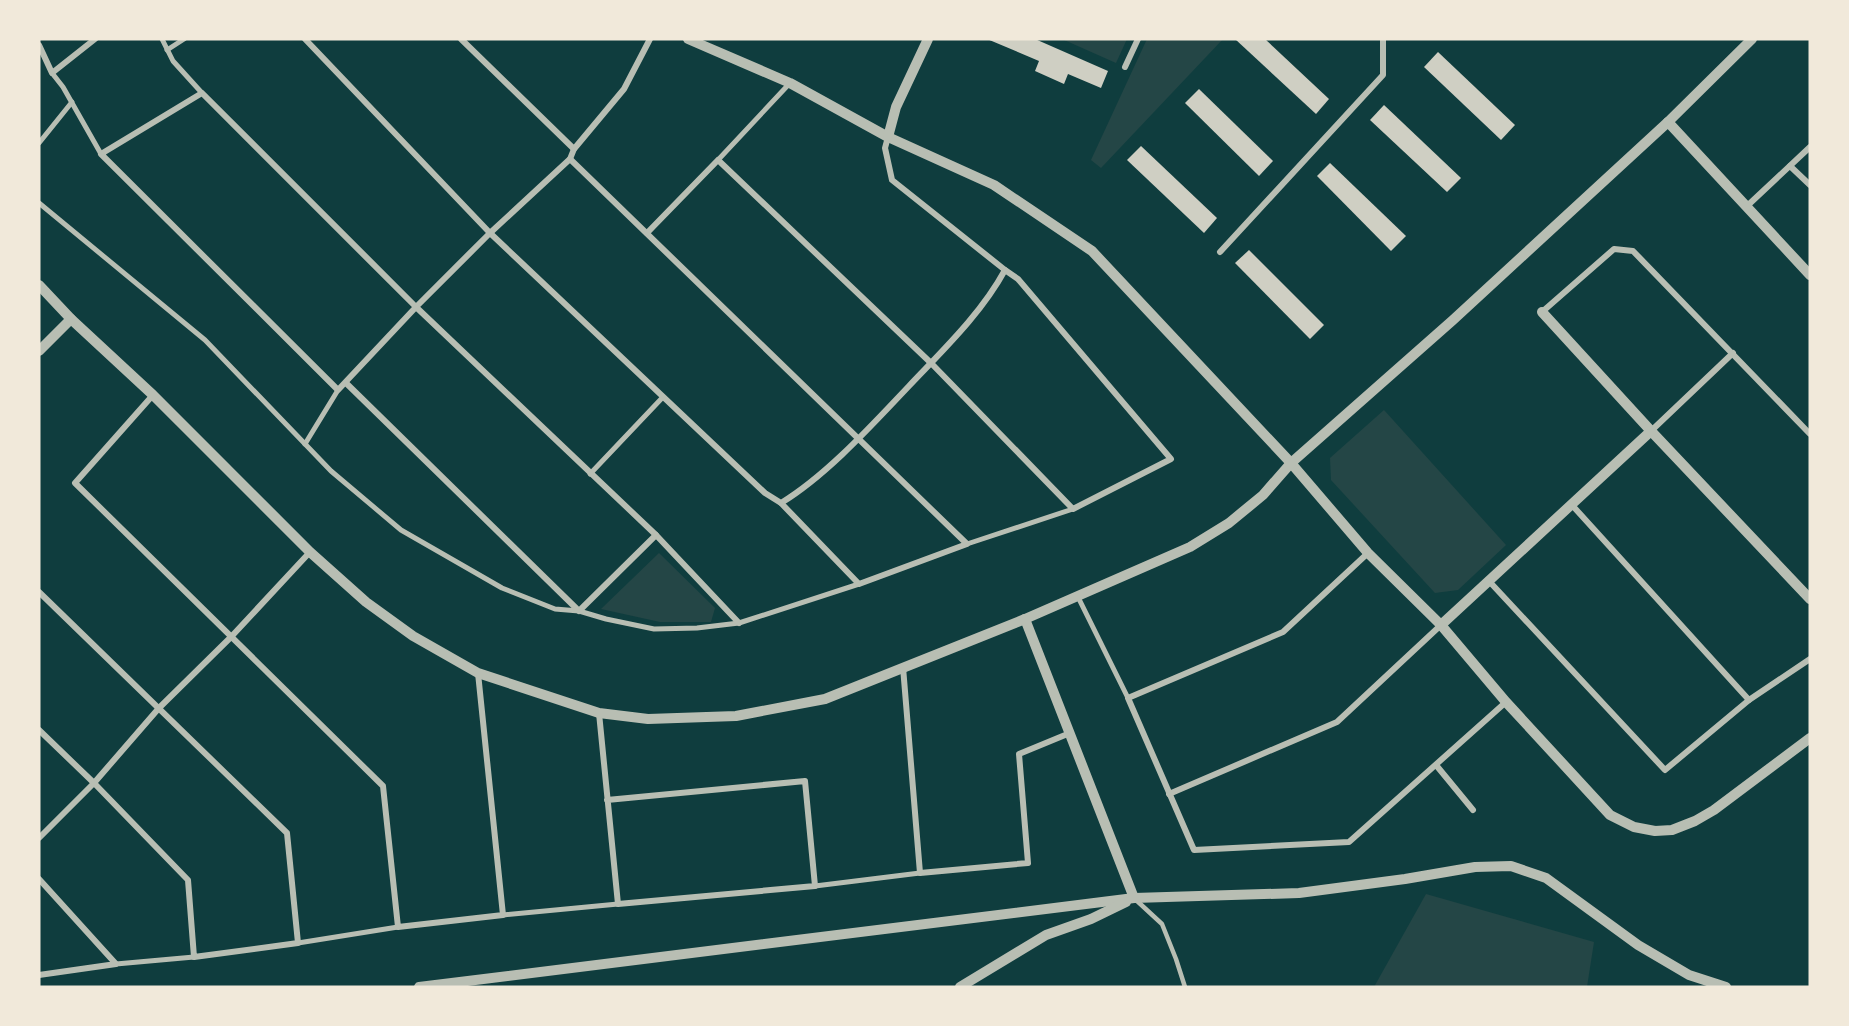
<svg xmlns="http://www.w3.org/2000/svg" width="1849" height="1026" font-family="Lato,sans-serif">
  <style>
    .green { fill: #244646 }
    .building { fill: #cfcfc3 }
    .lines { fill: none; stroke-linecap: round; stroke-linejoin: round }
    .service { stroke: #b8beb3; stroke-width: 4.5 }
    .pedestrian { stroke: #b8beb3; stroke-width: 5 }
    .minor { stroke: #b8beb3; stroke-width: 6 }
    .tertiary { stroke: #b8beb3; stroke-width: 10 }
  </style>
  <rect width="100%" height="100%" fill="#0f3d3e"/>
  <g class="green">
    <path d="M1062,39H1127L1116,63Z"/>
    <path d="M1147,39H1223L1101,168L1091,160Z"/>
    <path d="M1384,410L1506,545L1458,590L1435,593L1331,480L1330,458Z"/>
    <path d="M659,553L715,608L711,622H660L601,609Z"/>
    <path d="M1426,894L1594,942L1587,987H1374Z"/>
  </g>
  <g class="building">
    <path d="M987,39H1035L1108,71L1101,88L1068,74L1064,84L1035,71L1039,61Z"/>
    <path d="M1235,39H1265L1329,99L1316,114Z"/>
    <path d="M1438,52L1515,125L1501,140L1424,67Z"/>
    <path d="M1199,89L1273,161L1259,176L1185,103Z"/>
    <path d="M1384,105L1461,178L1447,192L1370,120Z"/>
    <path d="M1141,146L1217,218L1204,233L1127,160Z"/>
    <path d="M1330,163L1406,236L1391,251L1317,176Z"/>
    <path d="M1249,250L1324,325L1310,339L1235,263Z"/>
  </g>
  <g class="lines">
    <path class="service" d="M1136,900L1162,924L1176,959L1185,987"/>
    <g class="pedestrian">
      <path d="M162,39L173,61L202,93"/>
      <path d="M167,50L184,39"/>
      <path d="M52,73L63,87L101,154"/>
      <path d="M39,143L72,102"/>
      <path d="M718,160L790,83"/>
      <path d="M39,203L205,340L331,471L401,530L502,588L555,609L579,611L606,619L654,629L697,628L739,623L859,584"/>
      <path d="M305,444L338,390"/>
      <path d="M590,474L663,397"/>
      <path d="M967,544L1073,509"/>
      <path d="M1077,595L1128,698"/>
      <path d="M815,886L920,873"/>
      <path d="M503,915L618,904"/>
      <path d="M298,943L398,927"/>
      <path d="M116,964L194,957"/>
    </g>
    <g class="minor">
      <path d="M305,39L490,233L765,493L781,503C827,475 872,425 909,386C943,350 981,314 1005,270L892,180L885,148L888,137"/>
      <path d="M461,39L574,149"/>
      <path d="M650,39L624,89L574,149L570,159L490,233L416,307L338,390L101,154L202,93L416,307L656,535L739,623"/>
      <path d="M39,45L52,73L95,39"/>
      <path d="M1125,67L1138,39"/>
      <path d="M570,159L967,544L859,584L781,503"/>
      <path d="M1790,166L1810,185"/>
      <path d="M1746,207L1810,147"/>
      <path d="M647,233L718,160L931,363L1073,509L1171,459L1018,279L1005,270"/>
      <path d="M1220,252L1383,75V39"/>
      <path d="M1542,312L1614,249L1633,251L1810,434"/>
      <path d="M346,383L579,611L656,535"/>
      <path d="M153,395L75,483L383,786L398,927L503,915L478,673"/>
      <path d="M1651,431L1733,353"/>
      <path d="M1571,504L1749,700"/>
      <path d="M1368,553L1283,632L1128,698L1194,850L1349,842L1506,702"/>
      <path d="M1488,580L1665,770L1749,700L1810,659"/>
      <path d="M39,592L287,833L298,943L194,957L188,880L94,783L39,730"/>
      <path d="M903,667L920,873L1028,863L1019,754L1070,733"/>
      <path d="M599,713L618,904L815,886L805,781L607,800"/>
      <path d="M1436,765L1473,810"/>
      <path d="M1169,794L1337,722L1441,625"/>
      <path d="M39,838L94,783L159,708L231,637L310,552"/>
      <path d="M39,879L116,964L39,975"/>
    </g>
    <g class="tertiary">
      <path d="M688,39L790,83L888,137L994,185L1092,251L1291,463L1368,553L1441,625L1506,702L1610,815L1634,827L1655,831L1672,830L1695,821L1714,810L1810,738"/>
      <path d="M1668,122L1810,275"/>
      <path d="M888,137L896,107L928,39"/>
      <path d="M39,285L71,319L153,395L310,552L366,602L413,636L478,673L599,713L648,719L736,716L825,699L1025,619L1190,547L1229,523L1263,495L1291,463L1453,320L1668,122L1752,39"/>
      <path d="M1542,312L1651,431L1810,599"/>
      <path d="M39,351L71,319"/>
      <path d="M1025,619L1134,898"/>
      <path d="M1441,625L1651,431"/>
      <path d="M419,987L1134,898L1299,893L1405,879L1475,867L1511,866L1546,878L1638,945L1689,975L1726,987"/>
      <path d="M960,987L1046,935L1091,919L1126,902"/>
    </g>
  </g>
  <rect width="1849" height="1026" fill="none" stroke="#f1e9da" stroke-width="81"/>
</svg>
